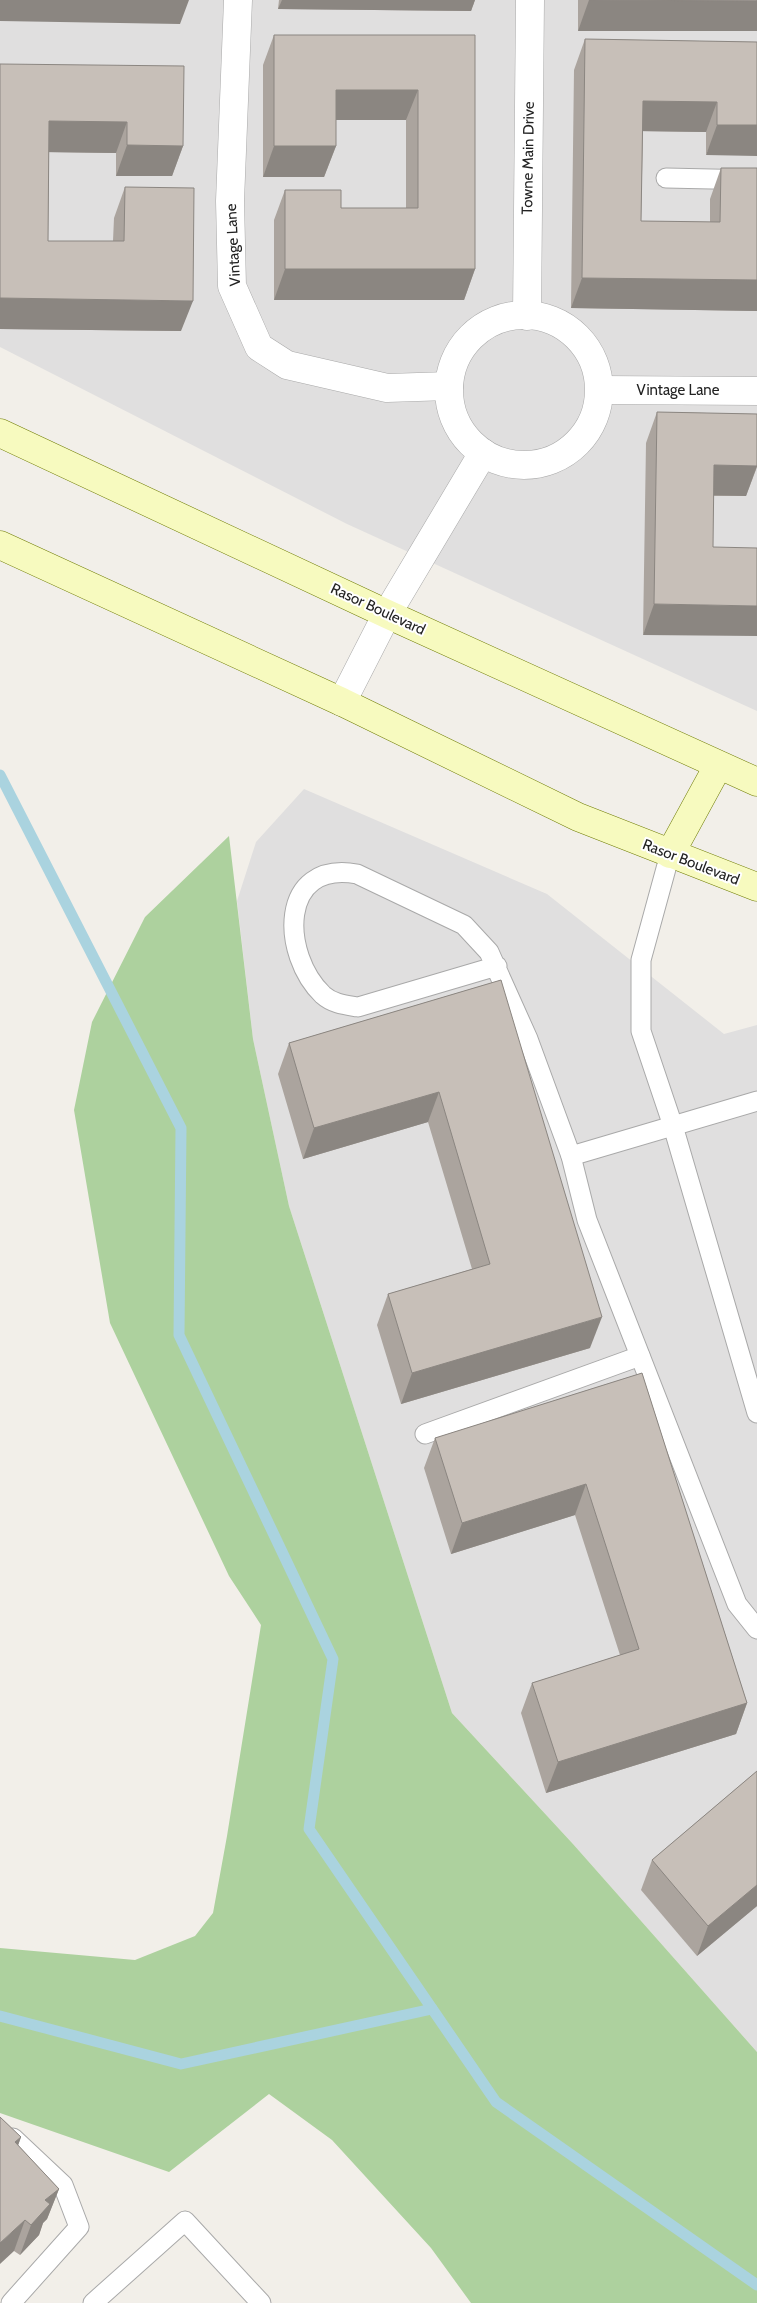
<svg xmlns="http://www.w3.org/2000/svg" width="757" height="2303" font-family="Cabin,sans-serif">
  <style>
    .residential { fill: #e0dfdf }
    .forest { fill: #add19e }
    .lines { fill: none; stroke-linecap: round; stroke-linejoin: round }
    .stream { stroke: #aad3df; stroke-width: 11 }
    .service-casing { stroke: #a9a9a9; stroke-width: 21 }
    .minor-casing { stroke: #a9a9a9; stroke-width: 29 }
    .secondary-casing { stroke: #707d05; stroke-width: 29 }
    .service { stroke: #fff; stroke-width: 19 }
    .minor { stroke: #fff; stroke-width: 28 }
    .secondary { stroke: #f7fabf; stroke-width: 28 }
    .wall { fill: #aba49e }
    .shaded-wall { fill: #8b8681 }
    .building { fill: #c7bfb8; stroke: #8b8681 }
    .labels { text-anchor: middle; stroke-width: 4; stroke-linejoin: round; paint-order: stroke }
    .street-label { font-size: 15px; fill: #222; stroke: #fff }
  </style>
  <rect width="100%" height="100%" fill="#f2efe9"/>
  <g class="residential">
    <path d="M0,0H757V711L347,524L0,347Z"/>
    <path d="M304,789L547,894L724,1034L757,1025V2052L573,1844L452,1713L289,1206L253,1039L237,901L256,842Z"/>
  </g>
  <path class="forest" d="M229,836L253,1039L289,1206L452,1713L573,1844L757,2052V2303H471L431,2248L332,2140L269,2094L169,2172L0,2113V1948L135,1960L195,1936L213,1913L227,1836L261,1625L229,1576L110,1323L74,1110L92,1022L145,917Z"/>
  <g class="lines">
    <g class="stream">
      <path d="M0,775L181,1128L179,1335L333,1659L309,1829L496,2102L757,2285"/>
      <path d="M0,2016L181,2064L432,2009"/>
    </g>
    <defs>
      <g id="service">
        <path d="M666,178L757,180"/>
        <path d="M670,854L641,960V1031L673,1126L757,1413"/>
        <path d="M497,966L358,1007C346,1005 333,1004 323,995C281,955 278,860 357,874L464,925L489,952L528,1039L571,1156L587,1220L737,1604L757,1629"/>
        <path d="M571,1156L757,1101"/>
        <path d="M425,1434L640,1356"/>
        <path d="M11,2303L79,2227L63,2185L13,2138"/>
        <path d="M93,2303L185,2221L261,2303"/>
      </g>
      <g id="minor">
        <path d="M238,0L230,201L232,286L259,347L287,365L387,388L449,386"/>
        <circle cx="524" cy="390" r="75"/>
        <path d="M527,316L530,0"/>
        <path d="M600,390L757,391"/>
        <path d="M342,702L387,614L483,453"/>
      </g>
      <g id="secondary">
        <path d="M0,433L387,614L757,782"/>
        <path d="M0,545L342,702L578,817L757,887"/>
        <path d="M670,854L718,766"/>
      </g>
    </defs>
    <use href="#service" class="service-casing"/>
    <use href="#minor" class="minor-casing"/>
    <use href="#secondary" class="secondary-casing"/>
    <use href="#service" class="service"/>
    <use href="#minor" class="minor"/>
    <use href="#secondary" class="secondary"/>
  </g>
  <g class="wall">
    <path d="M279,0H475L471,11L278,9Z"/>
    <path d="M578,0H757L578,31Z"/>
    <path d="M274,35H475V269L464,300H274V220L285,190L341,208H406V120H336V146L324,177H263V65Z"/>
    <path d="M585,39L757,42L706,155V132L643,131L641,221L710,222V199L721,168H757V311L571,308L574,70Z"/>
    <path d="M0,64L183,146L172,176H116V153L49,152L48,241H113L114,218L125,187L181,331L0,329Z"/>
    <path d="M657,412L757,414V467L746,496H714L643,635L646,443Z"/>
    <path d="M501,980L590,1348L401,1404L377,1325L388,1294L472,1269L428,1122L303,1159L278,1074L289,1043Z"/>
    <path d="M642,1373L747,1703L736,1734L546,1793L521,1713L532,1683L620,1655L575,1515L451,1554L424,1468L435,1438Z"/>
    <path d="M757,1771V1906L697,1956L641,1890L652,1860Z"/>
    <path d="M0,2117L21,2137L18,2145L59,2189L47,2219L43,2223L39,2235L20,2255L14,2251Z"/>
  </g>
  <g class="shaded-wall">
    <path d="M0,0H189L180,24L0,21Z"/>
    <path d="M282,0H475L471,11L278,9Z"/>
    <path d="M589,0L757,1V31H578Z"/>
    <path d="M336,90H418L406,120H324Z"/>
    <path d="M643,101L717,102L706,132L632,131Z"/>
    <path d="M49,121L127,122L116,153L38,152Z"/>
    <path d="M717,125H757V156L706,155Z"/>
    <path d="M127,145L183,146L172,176H116Z"/>
    <path d="M274,146H336L324,177H263Z"/>
    <path d="M285,269H475L464,300H274Z"/>
    <path d="M582,278L757,280V311L571,308Z"/>
    <path d="M0,298L193,301L181,331L0,329Z"/>
    <path d="M714,465L757,466L746,496L703,495Z"/>
    <path d="M654,604L757,606V636L643,635Z"/>
    <path d="M439,1092L428,1122L303,1159L314,1128Z"/>
    <path d="M602,1317L590,1348L401,1404L412,1373Z"/>
    <path d="M586,1484L575,1515L451,1554L462,1523Z"/>
    <path d="M747,1703L736,1734L546,1793L558,1762Z"/>
    <path d="M757,1885V1906L697,1956L708,1926Z"/>
    <path d="M21,2137L10,2168L15,2142Z"/>
    <path d="M59,2189L47,2219L43,2223L39,2235L20,2255L31,2225L45,2200Z"/>
    <path d="M25,2220L14,2251L0,2264V2243Z"/>
  </g>
  <g class="building">
    <path d="M589,0H757V1Z"/>
    <path d="M274,35H475V269H285V190H341V208H418V90H336V146H274Z"/>
    <path d="M585,39L757,42V125H717V102L643,101L641,221L720,222L721,168H757V280L582,278Z"/>
    <path d="M0,64L184,66L183,146L127,145V122L49,121L48,241H124L125,187L194,188L193,301L0,298Z"/>
    <path d="M657,412L757,414V466L714,465L713,547L757,548V606L654,604Z"/>
    <path d="M501,980L602,1317L412,1373L388,1294L490,1264L439,1092L314,1128L289,1043Z"/>
    <path d="M642,1373L747,1703L558,1762L532,1683L639,1649L586,1484L462,1523L435,1438Z"/>
    <path d="M757,1771V1885L708,1926L652,1860Z"/>
    <path d="M0,2117L21,2137L15,2142L59,2189L45,2200L50,2204L31,2225L25,2220L0,2243Z"/>
  </g>
  <g class="labels">
    <g class="street-label">
      <text transform="translate(528 158) rotate(-89)" y="5">Towne Main Drive</text>
      <text transform="translate(233 245) rotate(-93)" y="5">Vintage Lane</text>
      <text x="678" y="395">Vintage Lane</text>
      <text transform="translate(378 609) rotate(25)" y="5">Rasor Boulevard</text>
      <text transform="translate(691 862) rotate(21)" y="5">Rasor Boulevard</text>
    </g>
  </g>
</svg>
